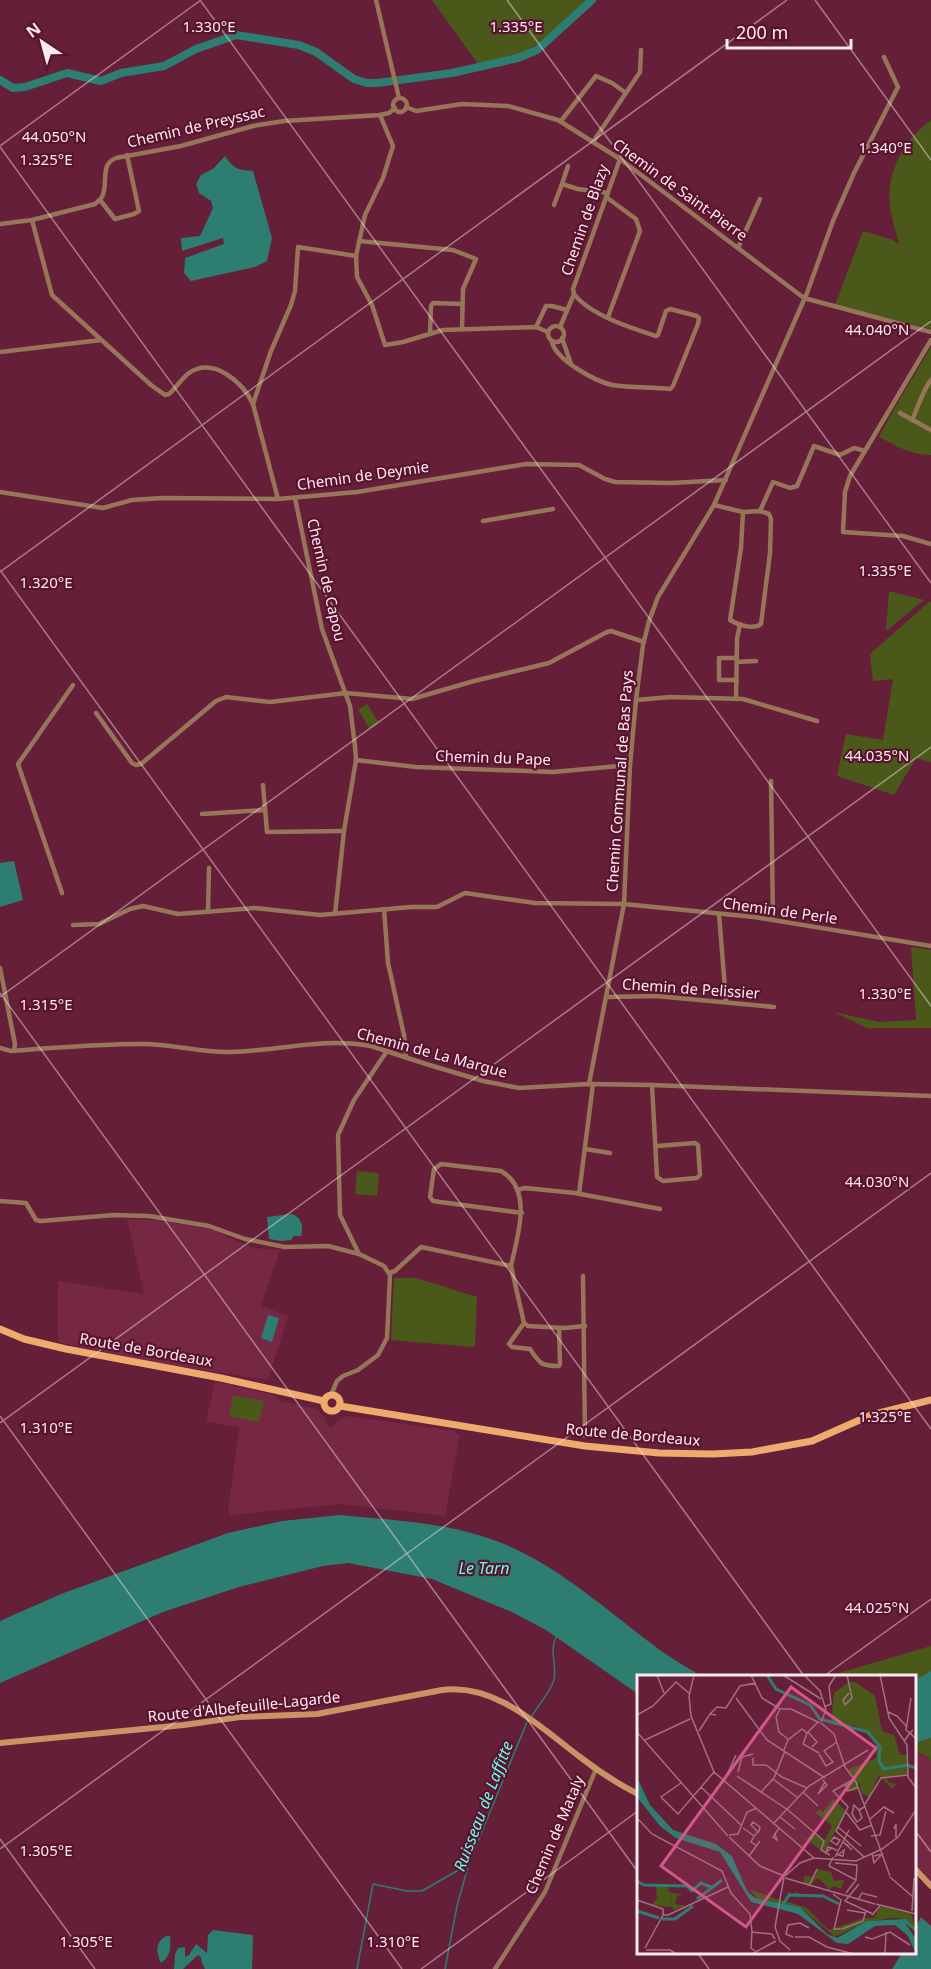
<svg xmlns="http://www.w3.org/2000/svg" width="931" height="1969" font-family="'Noto Sans',sans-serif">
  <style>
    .built { fill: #752743 }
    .green { fill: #4a591a }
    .water { fill: #2d7d71 }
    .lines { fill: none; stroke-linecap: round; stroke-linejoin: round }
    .stream { stroke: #2d7d71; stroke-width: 1.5 }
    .river { stroke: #2d7d71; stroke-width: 8 }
    .street { stroke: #977558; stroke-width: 4.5 }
    .secondary { stroke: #c99365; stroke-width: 6 }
    .primary { stroke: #efaa6d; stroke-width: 7 }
    .ticks { fill: none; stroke: #fceaee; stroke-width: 1.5; stroke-opacity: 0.45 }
    .labels { text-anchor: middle; stroke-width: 4.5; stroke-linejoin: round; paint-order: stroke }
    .street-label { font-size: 15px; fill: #fceaee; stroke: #59132e }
    .water-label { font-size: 16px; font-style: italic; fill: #68fae4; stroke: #59132e }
    .inset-river { fill: none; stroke: #2d7d71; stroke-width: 3 }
    .inset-road { fill: none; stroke: #a17081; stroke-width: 1.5 }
    .view { fill: #d35787; fill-opacity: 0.15; stroke: #d35787; stroke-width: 3 }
    .inset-edge { fill: none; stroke: #fceaee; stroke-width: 3 }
    .ticks-label { font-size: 15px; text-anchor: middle; fill: #fceaee; stroke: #59132e; stroke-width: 4.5; stroke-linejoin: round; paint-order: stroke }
  </style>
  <rect width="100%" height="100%" fill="#651f39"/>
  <g class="built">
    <path d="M127,1219L154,1220L217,1230L227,1237L255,1248L280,1250L261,1306L288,1316L268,1380L158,1363L58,1342V1281L144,1294Z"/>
    <path d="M215,1381L273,1395L280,1401L317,1409L324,1417L328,1426L332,1427L340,1418L348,1416L456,1431V1434H460L445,1516L339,1504L231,1515L228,1511L239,1428L206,1421Z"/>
    <path d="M914,1751L928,1757L931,1761V1890L915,1871Z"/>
  </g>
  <g class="green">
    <path d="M432,0H586L548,37L524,53L479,65Z"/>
    <path d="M931,120V329L835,305L863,231L890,239L899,244C896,232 892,220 890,207C886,172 903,141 931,120Z"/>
    <path d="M931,347V455C911,455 897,446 879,437L894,409Z"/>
    <path d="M889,591L924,600L886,631Z"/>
    <path d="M929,602H931V762L916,758L894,795L837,776L846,734L883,740L893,679L873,681L870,654Z"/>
    <path d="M367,704L379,723L370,729L358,710Z"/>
    <path d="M911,947L931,950V1028H867L834,1012L879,1022L916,1020Z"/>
    <path d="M357,1171L379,1173L377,1196L355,1194Z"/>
    <path d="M394,1278H416L477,1297L475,1347L391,1340Z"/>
    <path d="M233,1395L264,1401L259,1422L229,1416Z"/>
    <path d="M931,1646V1671L915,1680L914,1676H797L839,1673Z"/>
    <path d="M931,1738V1761L928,1757L915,1751L914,1743Z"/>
  </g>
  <g class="water">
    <path d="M225,156C234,169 238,170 253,171L272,238L267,261L255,267L191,281L184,273L185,258L224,244L223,238L182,251L181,238L200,236L213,208L211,201L199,193L196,184L201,175L214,168Z"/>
    <path d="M14,861L23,900L0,907V863Z"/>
    <path d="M291,1214C301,1216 304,1226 301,1236H294L291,1240L281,1241L269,1239L267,1217Z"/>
    <path d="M268,1315L279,1318L272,1342L261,1338Z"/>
    <path d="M340,1515C389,1520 441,1522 488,1538C551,1559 600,1605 652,1644C667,1656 685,1666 701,1676H638V1694L546,1630L512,1612L432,1579L348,1563L323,1566L239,1587L163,1612L0,1683V1621L61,1594L228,1533L282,1521Z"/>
    <path d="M931,1671V1738L915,1743V1680Z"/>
    <path d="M921,1917L931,1926V1969H892L902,1953L914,1952L915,1929Z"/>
    <path d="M213,1930L253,1935L252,1969H205L202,1963L201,1957L198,1955L183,1969H174L175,1954L178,1948L185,1947V1957L189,1955L196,1944L207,1953L208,1935Z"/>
    <path d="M166,1936H170C171,1948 171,1956 161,1963C156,1952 155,1942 166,1936Z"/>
  </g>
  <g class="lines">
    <g class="stream">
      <path d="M532,1716C537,1707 553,1688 554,1679C557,1665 549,1651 556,1637"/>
      <path d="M357,1969L373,1884L407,1891H422L469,1864"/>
      <path d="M445,1969L457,1906L469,1863L527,1722"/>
    </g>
    <path class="river" d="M0,80L13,88L25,87L67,73L101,81L121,73L164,66L196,49L236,35L299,45L316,52L354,79L367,83H377L452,73L518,58L537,50L592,0"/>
    <g class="street">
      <path d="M376,0L399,98"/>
      <circle cx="400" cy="105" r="7"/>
      <path d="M406,107L416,111L462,104L508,106L558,120L620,159L804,298L931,332"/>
      <path d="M561,121L596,76L612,83L626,93"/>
      <path d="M593,142L640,72L641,50"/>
      <path d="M562,184L568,166"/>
      <path d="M606,197L636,219L640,231L608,317"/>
      <path d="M100,200L115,219L134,214L139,211L127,155"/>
      <path d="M554,205L562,184L578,189L608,193"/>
      <path d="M32,220L52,295L151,385L165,395L169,394C176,388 181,379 189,373C214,356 243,383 253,404"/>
      <path d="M0,224L32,220L95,204C96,203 102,198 102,197C109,184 99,164 116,158L181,146L253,126L284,121L380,115L389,113L395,108"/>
      <path d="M359,241L453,250L476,259L463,289L462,329"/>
      <path d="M738,248L760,199"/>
      <path d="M356,256L357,277L372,305L385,345L403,342L443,330L536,327L548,332"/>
      <circle cx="556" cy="334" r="8"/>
      <path d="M536,327L546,306H552L567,310"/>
      <path d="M560,327L574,294"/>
      <path d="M430,334L431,306L433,303L462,304"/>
      <path d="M562,338L571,364"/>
      <path d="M931,340L850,476L845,492L843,532L903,536L931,544"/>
      <path d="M552,342C556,360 595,381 612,385C631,388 651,387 670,389L673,386L698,324L699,318L697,316L670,309L666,311L658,335L656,336C631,328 590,315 574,294L573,289L620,159"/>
      <path d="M0,352L101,340"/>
      <path d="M900,413L931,430"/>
      <path d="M912,420C918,408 923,389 931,380"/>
      <path d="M0,492L103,508L132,500L162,498L278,499L357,492L526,464L579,465L605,479L615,482L671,483L726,480"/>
      <path d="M295,498L322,629L350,706L355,746L356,760L344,831L335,914"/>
      <path d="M278,499L253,404L271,351L291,305L295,291L298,247L356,256L365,215L383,178L393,146L380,115"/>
      <path d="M714,505L743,512L760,511L769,514L771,519L770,553L761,624C754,630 738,625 730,620L741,548L743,512"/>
      <path d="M760,511L773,482L790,488L797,486L814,446L840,455L854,448L865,451"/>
      <path d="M483,521L553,509"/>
      <path d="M737,662L756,661"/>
      <path d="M737,680H719V658H737"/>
      <path d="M736,699L737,639L740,624"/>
      <path d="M636,700L671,697L743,699L817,721"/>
      <path d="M96,713L132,763L136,765L141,764L216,701L226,697L270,702L346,693L412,699L474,681L549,663L607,632L611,631L644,642"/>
      <path d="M356,760L416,767L553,772L630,765"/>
      <path d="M771,781L773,920"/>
      <path d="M263,785L267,832L344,831"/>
      <path d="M202,814L265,810"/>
      <path d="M62,893L18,764L73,685"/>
      <path d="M384,909L388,963L404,1035L406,1057"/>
      <path d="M208,912L209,868"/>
      <path d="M719,914L726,1001"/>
      <path d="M73,925L99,924L130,909L143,906L178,914L255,908L320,915L411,907H437L465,893L535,903L624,904L754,917L931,946"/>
      <path d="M0,968L15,1044L14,1051"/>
      <path d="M607,997L656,996L774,1007"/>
      <path d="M0,1048L11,1051C56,1048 103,1043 148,1044C175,1045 205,1053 230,1052C278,1051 323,1037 371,1046L426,1064L483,1081L519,1088L589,1084L652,1085L931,1096"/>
      <path d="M589,1084L624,904L630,765L636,700L643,645L649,621L658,597L714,505L807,293L833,221L854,173L898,87L884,57"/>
      <path d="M652,1085L657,1177L663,1181L697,1178L700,1175L698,1145L695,1143L657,1146"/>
      <path d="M585,1149L610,1153"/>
      <path d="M517,1190L525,1188L575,1193L660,1209"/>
      <path d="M579,1194L593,1084"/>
      <path d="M0,1201L26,1203L36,1220L41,1221L114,1215L149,1216L209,1226L245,1239L285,1247L328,1246L359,1254"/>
      <path d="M511,1266C517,1237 534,1190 501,1171L441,1164L434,1169L430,1197L433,1201L522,1213"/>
      <path d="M389,1273L395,1271L421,1247L511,1266L524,1323L528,1326L564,1328L585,1326"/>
      <path d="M583,1276L585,1436"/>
      <path d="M524,1323L509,1344L512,1347L530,1349C540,1364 541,1366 559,1366L560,1364L559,1328"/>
      <path d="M331,1395L337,1381L343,1376L358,1370L378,1355L387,1338L390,1275L384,1266L359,1254L340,1215L338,1135L354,1100L387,1051"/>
      <path d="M495,1969L545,1892L596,1769"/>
    </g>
    <g class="secondary">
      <path d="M0,1743L184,1725L240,1717L317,1714L442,1690C496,1683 540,1727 580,1757C598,1771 618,1784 638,1794"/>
      <path d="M914,1868L931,1886"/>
    </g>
    <g class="primary">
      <path d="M0,1329L24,1339L66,1349L221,1378L324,1401"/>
      <circle cx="332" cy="1403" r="8"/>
      <path d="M340,1406L585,1446L659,1453L713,1454L752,1452L812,1441L871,1415L931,1400"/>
    </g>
  </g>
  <path class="ticks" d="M200,0L931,1006M507,0L931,583M815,0L931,160M0,146L201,0M0,147L931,1429M0,570L804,1676M0,572L787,0M0,993L638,1872M0,997L931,321M0,1416L402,1969M0,1423L931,747M824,1676L931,1599M914,1829L931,1852M0,1839L95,1969M0,1849L931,1173M697,1952L709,1969M421,1969L638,1811"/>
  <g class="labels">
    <g class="street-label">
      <text transform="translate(196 127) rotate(-13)" y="5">Chemin de Preyssac</text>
      <text transform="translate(680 190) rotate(36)" y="5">Chemin de Saint-Pierre</text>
      <text transform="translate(585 220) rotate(-71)" y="5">Chemin de Blazy</text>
      <text transform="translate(363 476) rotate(-8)" y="5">Chemin de Deymie</text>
      <text transform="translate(326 580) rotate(77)" y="5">Chemin de Capou</text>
      <text transform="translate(493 758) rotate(2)" y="5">Chemin du Pape</text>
      <text transform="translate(620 781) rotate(-86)" y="5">Chemin Communal de Bas Pays</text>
      <text transform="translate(780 911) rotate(8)" y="5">Chemin de Perle</text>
      <text transform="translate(691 989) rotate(4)" y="5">Chemin de Pelissier</text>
      <text transform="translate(432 1053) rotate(15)" y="5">Chemin de La Margue</text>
      <text transform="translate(146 1350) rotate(10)" y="5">Route de Bordeaux</text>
      <text transform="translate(633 1435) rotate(5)" y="5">Route de Bordeaux</text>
      <text transform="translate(244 1707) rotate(-6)" y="5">Route d'Albefeuille-Lagarde</text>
      <text transform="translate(555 1835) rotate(-67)" y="5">Chemin de Mataly</text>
    </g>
    <g class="water-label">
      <text x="484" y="1574">Le Tarn</text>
      <text transform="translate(483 1806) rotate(-69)" y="6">Ruisseau de Laffitte</text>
    </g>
  </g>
  <g transform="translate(637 1675)">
    <rect width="279" height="279" fill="#651f39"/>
    <path d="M212,7H218L238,21L245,56L257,60L263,80H271V99L250,102L251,107L259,109L255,114L242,100L232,122L225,119L222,107L219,116H211L205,110L218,104L210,95L239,83V66L219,51L194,49L197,18ZM196,124L209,136L187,177L165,162L163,159L170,165L175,158L187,166L195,151L179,138L183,134L186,137ZM180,194L194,197L197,206L207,205L204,214L197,211L190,216L191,212L181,203L172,211L166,208L168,201L176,202ZM19,211L31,212L32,217L46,220L40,221L38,229L49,231L36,235L33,218L35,232L15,230L20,223ZM112,214L148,227L152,216L154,219L160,217L162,221L151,220L149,226L170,233L191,255L227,243H239L229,236L238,241L244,231L274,239L279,254L269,244L255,243L229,247L198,262L163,232L121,224Z" fill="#4a591a"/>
    <path d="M0,102L13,130L36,155L79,169L95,181L110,216L118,223L163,232L190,259L200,263L230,246L269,244L279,254V257L268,248L279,264V279L271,261L258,250L238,251L211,269L200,268L161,239L114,227L83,177L39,163L23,151L0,122Z" fill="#2d7d71"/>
    <path class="inset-river" d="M130,0L139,14L173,30L183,44L231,57L243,72L242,86L247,94L270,90L279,93M0,206L7,210L50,211L55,216L64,208L74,212M60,224L85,205M146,229L152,220L186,221L202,229M0,236L22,243M25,244H38L56,231"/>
    <path class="inset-road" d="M20,0L27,18M57,0L52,21L54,41L77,97L177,183L219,186L245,174L261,162L279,135M114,0L125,23L143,34H154L183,48M146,0L184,24M167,0L183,16L189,35L184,47M210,0L215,23L208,30L206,25L212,18M243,0L252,43L270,70L271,102L279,113M99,23L130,65L188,103M274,23L269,55L273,58L276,55M187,32L194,29L192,11L199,0M143,34L139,42L142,57L151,64M251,37L260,41L270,52M73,39L80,32L89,33L103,11L119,8M0,40L16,31L39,7L53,19M184,48L197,59L208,92L219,107L253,201M62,56L73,39L79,40M0,57L91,161M171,57L180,67L175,72M170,58L166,69L182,78M8,65L53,44M267,66L273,58L279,64M147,75L151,65L165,54L170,58L181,47M182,79L189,91L196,87L187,76L200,67M116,83V90H129L145,102L170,113M101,97L105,82L116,79M100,101L151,135L187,166L184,175L193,180M136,104L161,123M217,104L196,116L211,132L199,156L227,182M186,105L190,110L181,119L188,107M44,108L24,122L41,139L77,97M86,108L99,80M209,109L211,116L221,112M64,112L104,150M124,117L137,103L148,76M166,117L181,131M228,129L244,103L271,100M222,135L225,143L220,147L215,139L217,130L222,135L229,131M209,137L223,155L235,150M143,142L158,154M0,143L15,159L85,196L94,218L113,239L115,257L135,259L138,264M233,144L247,132L257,138M136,149L172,111L231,75M201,152L224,171M106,153L117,161L114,167L120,171M257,154L259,149V164M138,159L140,165L136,162L142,153M92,160L101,159L110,137L120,133M117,161L122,156L123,152L116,147L114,150L121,157M234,161L243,160L249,136M92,162L123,191L147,201M197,162L203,165L200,170L194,166ZM212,171L206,167L215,175M195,173L189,177L191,172L195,173L199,175H200M235,178L237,188L245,179L237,181M199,179L201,180L206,181L207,175L201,180M112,181L123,166M196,182L192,191L219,205L209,218M198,182L212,155M198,188L220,190L219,205M148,201L163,188L177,183M147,202L138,252L143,266L153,275M253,202L276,222M148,203L238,229M222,209L208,226L236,239L243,231M172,211L180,194M196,219L204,225L197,254H204M0,225L26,234V240H31L91,212M221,225L225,218L240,222M239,229L279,239M210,235L228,238M275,236L277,203M205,254L226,246L229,236M115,256L114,273L118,276M156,262L149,259L151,250L163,248L172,253M158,262H172L190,272L217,279M228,262L235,264L253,257L273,270M8,273L26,240M9,275H33L40,279M115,279L139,266M248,279L249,257"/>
    <path class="view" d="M154,12L239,73L109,252L24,191Z"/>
    <rect width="279" height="279" class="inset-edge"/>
  </g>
  <g class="ticks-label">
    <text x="209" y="32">1.330°E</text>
    <text x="516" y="32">1.335°E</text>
    <text x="54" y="142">44.050°N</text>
    <text x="885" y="153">1.340°E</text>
    <text x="46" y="165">1.325°E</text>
    <text x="877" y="335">44.040°N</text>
    <text x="885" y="576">1.335°E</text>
    <text x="46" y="588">1.320°E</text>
    <text x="877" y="761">44.035°N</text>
    <text x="885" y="999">1.330°E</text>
    <text x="46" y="1010">1.315°E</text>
    <text x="877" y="1187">44.030°N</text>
    <text x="885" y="1422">1.325°E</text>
    <text x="46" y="1433">1.310°E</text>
    <text x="877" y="1613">44.025°N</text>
    <text x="46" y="1856">1.305°E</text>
    <text x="86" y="1947">1.305°E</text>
    <text x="393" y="1947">1.310°E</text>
  </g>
  <g transform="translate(42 42) rotate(324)" stroke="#59132e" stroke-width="4.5" paint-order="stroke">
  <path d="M0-4.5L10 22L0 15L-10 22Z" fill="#fceaee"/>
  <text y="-9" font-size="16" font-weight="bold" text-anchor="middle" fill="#fceaee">N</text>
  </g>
  <path d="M727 39v9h124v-9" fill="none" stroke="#fceaee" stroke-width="3"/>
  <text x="736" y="39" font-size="18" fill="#fceaee" stroke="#59132e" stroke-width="4.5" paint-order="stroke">200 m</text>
</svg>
